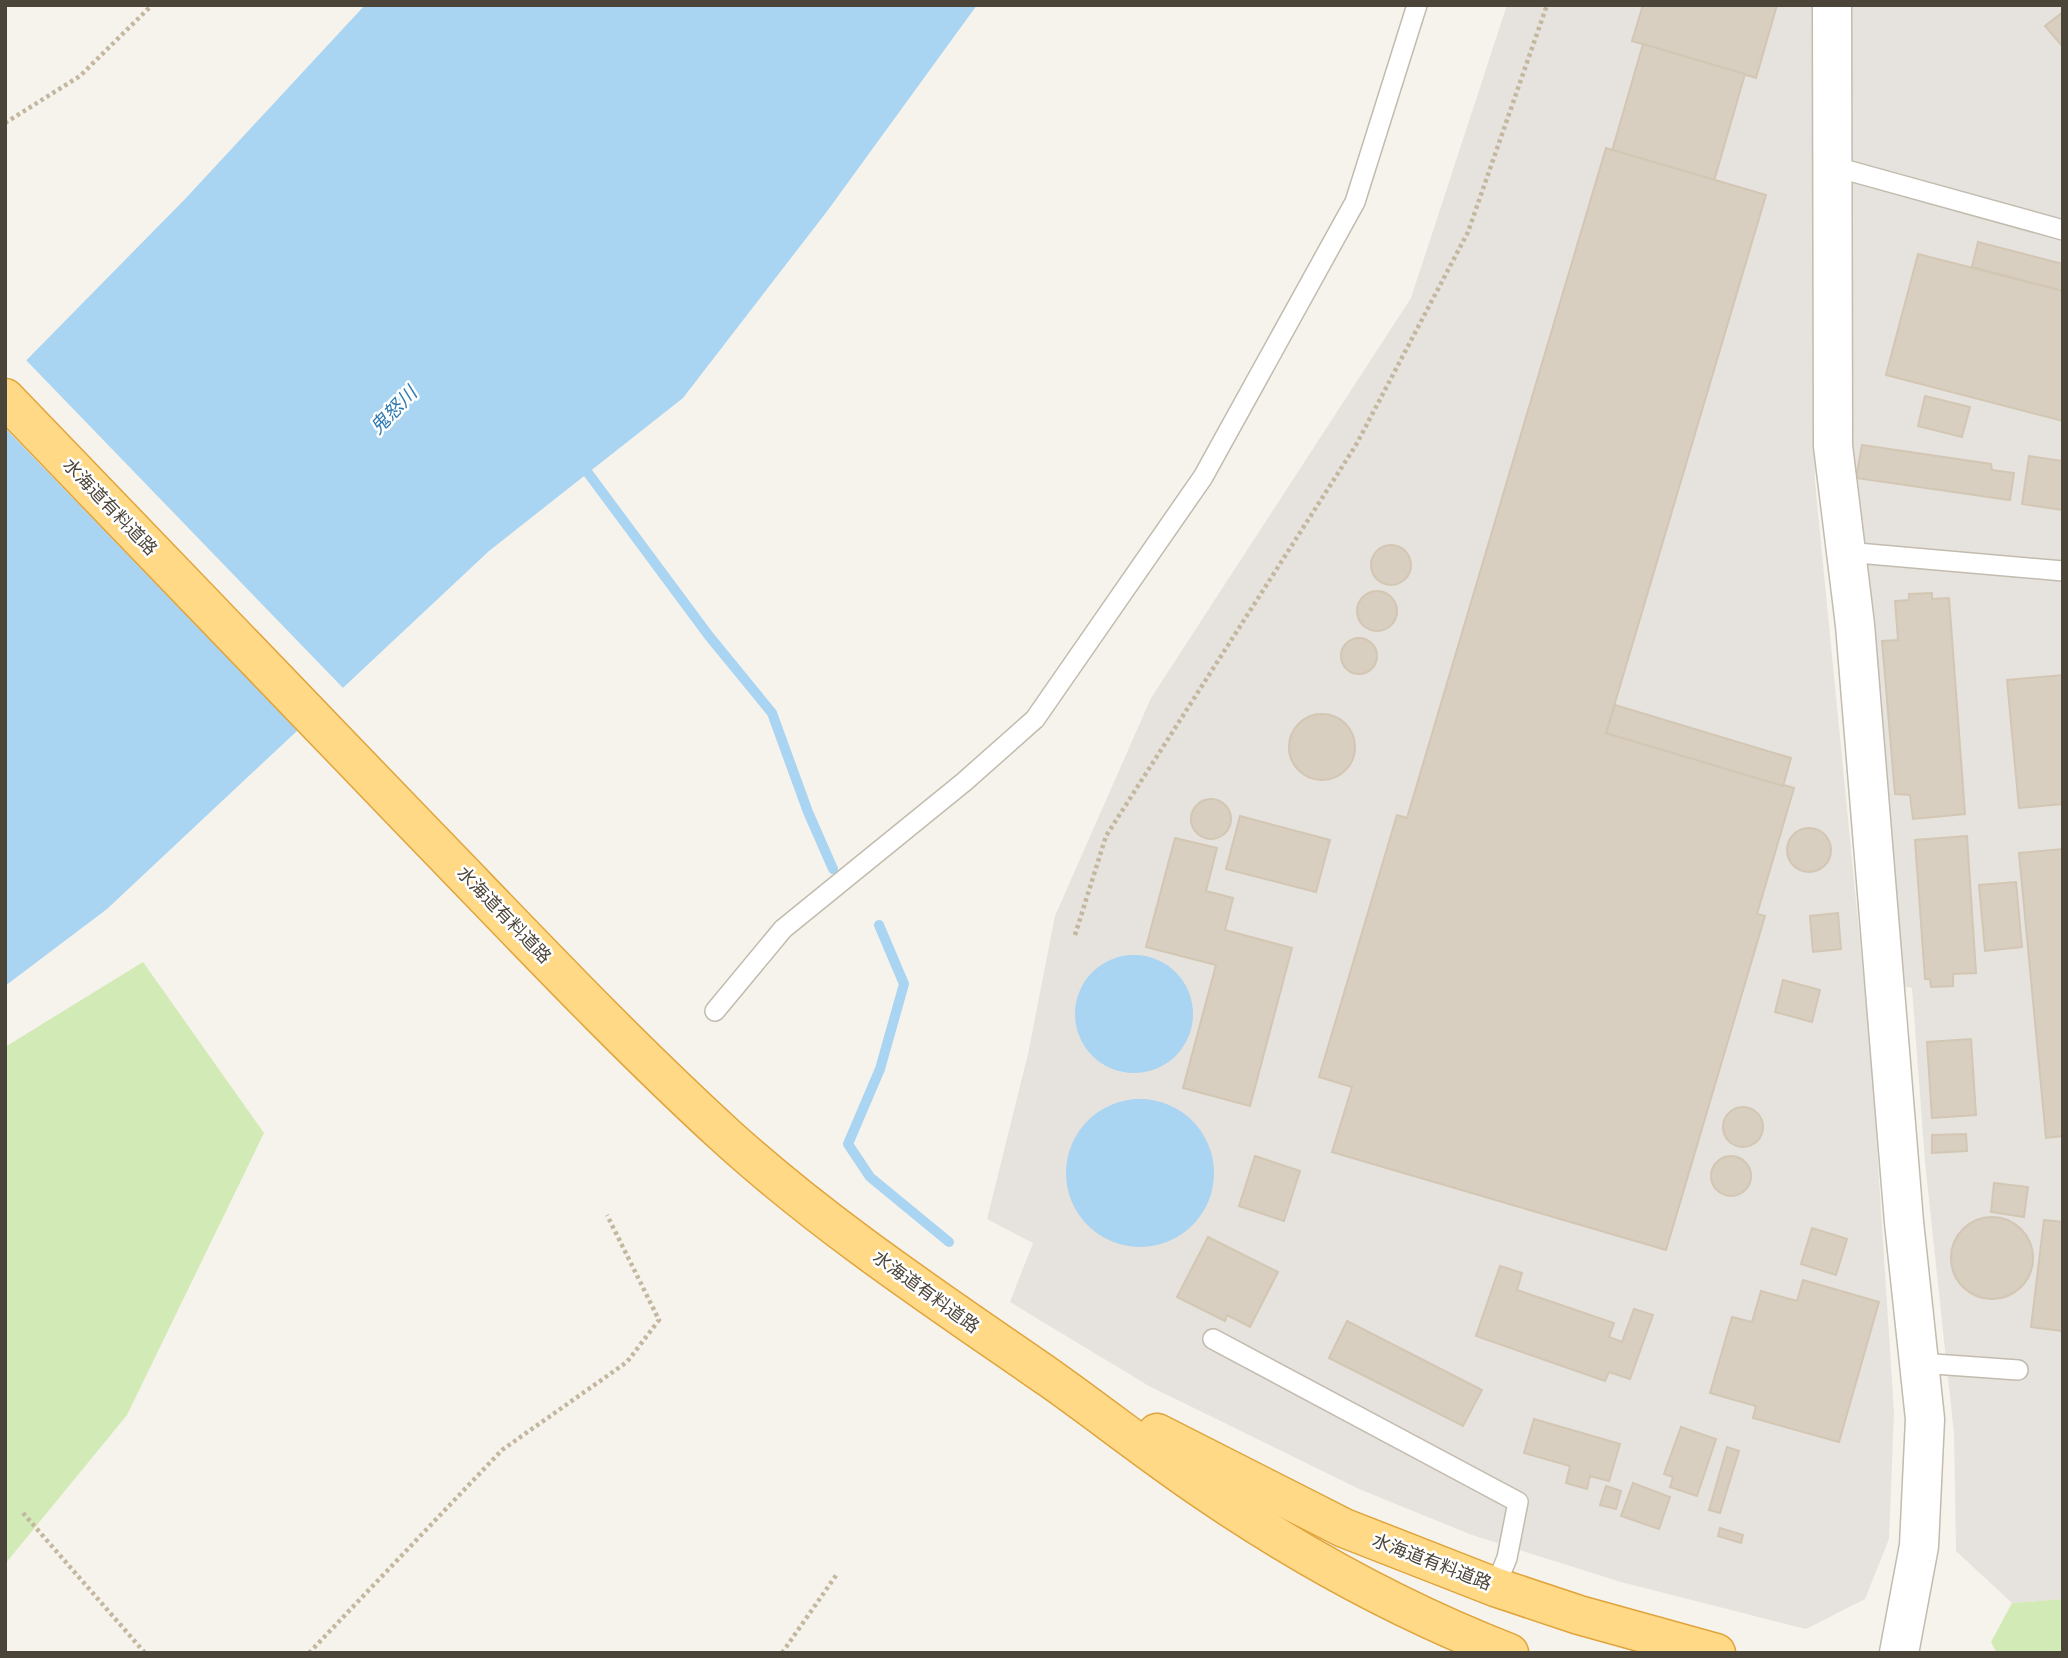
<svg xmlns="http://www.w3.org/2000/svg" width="2068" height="1658" font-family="Commissioner,'Noto Sans JP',sans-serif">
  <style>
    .industrial { fill: #e6e2dd }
    .green { fill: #d2eab5 }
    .water { fill: #a9d4f2 }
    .pier { fill: #f6f3ec }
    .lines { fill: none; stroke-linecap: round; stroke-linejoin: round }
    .stream { stroke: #a9d4f2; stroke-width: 10 }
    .building { fill: #d8cfc1; stroke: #d3c7b4; stroke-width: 2 }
    .service-casing { stroke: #c2bbae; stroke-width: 22 }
    .tertiary-casing { stroke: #c2bbae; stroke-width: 41 }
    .trunk-casing { stroke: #e0a43c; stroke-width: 41 }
    .path { stroke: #c4b79f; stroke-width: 4.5; stroke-dasharray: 3.5 3.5; stroke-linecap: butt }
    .service { stroke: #fff; stroke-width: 19 }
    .tertiary { stroke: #fff; stroke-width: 38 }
    .trunk { stroke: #ffd985; stroke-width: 38 }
    .labels { text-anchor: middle; stroke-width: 5; stroke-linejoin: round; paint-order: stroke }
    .street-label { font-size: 18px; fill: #4b4439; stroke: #fff }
    .water-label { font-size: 19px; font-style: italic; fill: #2e7ab2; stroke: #fff }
  </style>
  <rect width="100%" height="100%" fill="#f6f3ec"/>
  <g class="industrial">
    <path d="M1507,5H1812L1815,482L1871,1054L1894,1413L1889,1539L1865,1599L1806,1629L1621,1582L1472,1535L1359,1489L1149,1386L1010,1302L1033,1243L987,1219L1028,1054L1055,916L1151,698L1411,298Z"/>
    <path d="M1849,5H2063V1599L2012,1603L1956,1551L1954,1434L1925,1162L1912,988L1901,986L1848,438Z"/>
  </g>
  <g class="green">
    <path d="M143,962L264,1133L127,1415L5,1564V1047Z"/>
    <path d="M2063,1599V1653H1997L1991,1642L2012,1603Z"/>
  </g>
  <g class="water">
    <path d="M365,5H977L828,210L683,398L489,551L107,909L5,986V382L186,198Z"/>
    <circle cx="1134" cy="1014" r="59"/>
    <circle cx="1140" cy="1173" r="74"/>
  </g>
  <path class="pier" d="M24,358L345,690L300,733L5,428V377Z"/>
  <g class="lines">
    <g class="stream">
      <path d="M588,473L709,636L772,713L808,812L833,869"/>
      <path d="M879,925L904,984L880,1069L848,1144L870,1177L949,1242"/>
    </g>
  </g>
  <g class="building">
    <path d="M1643,5H1777L1756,78L1632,41Z"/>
    <path d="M2063,12V47L2045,26Z"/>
    <path d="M1643,44L1745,74L1714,181L1612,151Z"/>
    <path d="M1606,148L1766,195L1606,733L1794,788L1757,914L1765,916L1666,1250L1332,1152L1352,1087L1319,1077L1397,815L1407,818Z"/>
    <path d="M1978,242L2063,264V291L1972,267Z"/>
    <path d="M1918,254L2063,291V421L1886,375Z"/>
    <path d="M1925,396L1970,407L1962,437L1918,426Z"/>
    <path d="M1862,445L1991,464L1992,470L2014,473L2010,500L1856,478Z"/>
    <path d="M2029,456L2063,461V510L2022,504Z"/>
    <circle cx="1391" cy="565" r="20"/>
    <circle cx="1377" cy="611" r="20"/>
    <path d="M1932,593V599L1949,598L1965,814L1913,819L1910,795L1895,794L1882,641L1898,640L1895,601L1909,600V594Z"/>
    <circle cx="1359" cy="656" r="18"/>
    <path d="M2063,675V804L2019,808L2007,680Z"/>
    <path d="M1615,705L1791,758L1783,786L1606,733Z"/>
    <circle cx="1322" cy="747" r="33"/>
    <circle cx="1211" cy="819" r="20"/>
    <path d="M1240,816L1330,840L1316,892L1226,869Z"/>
    <circle cx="1809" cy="850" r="22"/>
    <path d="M1967,836L1976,973L1953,974V986L1931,987L1930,979H1925L1915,840Z"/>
    <path d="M1175,838L1217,848L1206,891L1233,898L1225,930L1292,948L1250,1106L1183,1088L1216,965L1146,947Z"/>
    <path d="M2063,849V1136L2046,1138L2019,853Z"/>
    <path d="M2016,882L2022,947L1985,951L1979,885Z"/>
    <path d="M1838,913L1841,949L1813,952L1810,916Z"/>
    <path d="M1783,980L1820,990L1812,1022L1775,1012Z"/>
    <path d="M1971,1039L1976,1115L1932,1118L1927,1042Z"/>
    <circle cx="1743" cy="1127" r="20"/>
    <path d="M1966,1134L1967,1151L1932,1153V1135Z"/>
    <path d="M1255,1156L1300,1171L1284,1221L1239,1206Z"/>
    <circle cx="1731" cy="1176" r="20"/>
    <path d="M1994,1183L2028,1187L2024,1217L1991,1212Z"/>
    <circle cx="1992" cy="1258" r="41"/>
    <path d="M2044,1220L2063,1222V1331L2031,1327Z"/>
    <path d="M1812,1228L1847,1239L1836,1275L1801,1264Z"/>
    <path d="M1208,1237L1278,1272L1250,1327L1227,1315L1225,1321L1177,1297Z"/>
    <path d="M1500,1266L1522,1273L1517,1290L1614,1323L1609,1337L1622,1342L1634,1309L1653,1315L1630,1379L1609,1372L1605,1381L1476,1336Z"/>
    <path d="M1803,1280L1879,1302L1839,1442L1753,1418L1756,1406L1710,1393L1732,1317L1752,1322L1761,1291L1797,1301Z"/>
    <path d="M1347,1321L1482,1390L1463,1426L1329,1358Z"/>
    <path d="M1534,1419L1620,1444L1609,1481L1590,1476L1587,1489L1566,1483L1570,1466L1524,1453Z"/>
    <path d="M1681,1427L1716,1439L1697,1496L1670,1487L1673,1477L1664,1474Z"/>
    <path d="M1727,1447L1739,1451L1720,1513L1709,1510Z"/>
    <path d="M1633,1483L1670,1497L1659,1529L1621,1516Z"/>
    <path d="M1606,1486L1621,1491L1616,1509L1600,1505Z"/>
    <path d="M1720,1528L1743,1535L1741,1543L1718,1536Z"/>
  </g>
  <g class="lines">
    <defs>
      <g id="service">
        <path d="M1832,166L2063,230"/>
        <path d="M1846,552L2063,571"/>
        <path d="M715,1011L783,929L964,782L1035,719L1203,477L1355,202L1417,5"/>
        <path d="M1213,1339L1518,1502L1507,1558L1495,1587"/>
        <path d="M1920,1363L2018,1370"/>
      </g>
      <path id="tertiary" d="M1832,5L1833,446L1855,625L1904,1222L1925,1419L1919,1546L1899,1653"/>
      <g id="trunk">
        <path d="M5,398C143,541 281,684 418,827C519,931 619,1038 726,1136C826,1227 940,1302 1051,1379C1102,1415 1152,1455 1204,1490C1299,1555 1401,1611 1509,1653"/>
        <path d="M1157,1433L1344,1528L1495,1587L1579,1615L1716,1653"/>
      </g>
    </defs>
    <use href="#service" class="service-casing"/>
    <use href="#tertiary" class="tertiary-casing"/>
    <use href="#trunk" class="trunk-casing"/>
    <g class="path">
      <path d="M5,123L80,76L152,5"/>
      <path d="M1075,935L1106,836L1356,445L1468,232L1547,5"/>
      <path d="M23,1513L145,1653"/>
      <path d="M309,1653L502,1450L627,1362L659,1320L607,1215"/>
      <path d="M782,1653L837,1574"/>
    </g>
    <use href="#service" class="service"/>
    <use href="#tertiary" class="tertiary"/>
    <use href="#trunk" class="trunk"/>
  </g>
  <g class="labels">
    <g class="street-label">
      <text transform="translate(110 507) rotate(46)" y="6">水海道有料道路</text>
      <text transform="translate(504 915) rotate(46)" y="6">水海道有料道路</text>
      <text transform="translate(926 1292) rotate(36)" y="6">水海道有料道路</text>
      <text transform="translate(1432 1562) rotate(21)" y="6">水海道有料道路</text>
    </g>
    <g class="water-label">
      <text transform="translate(393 410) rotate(-46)" y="7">鬼怒川</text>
    </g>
  </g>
  <rect width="2068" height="1658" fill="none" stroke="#4b4439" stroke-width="14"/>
</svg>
